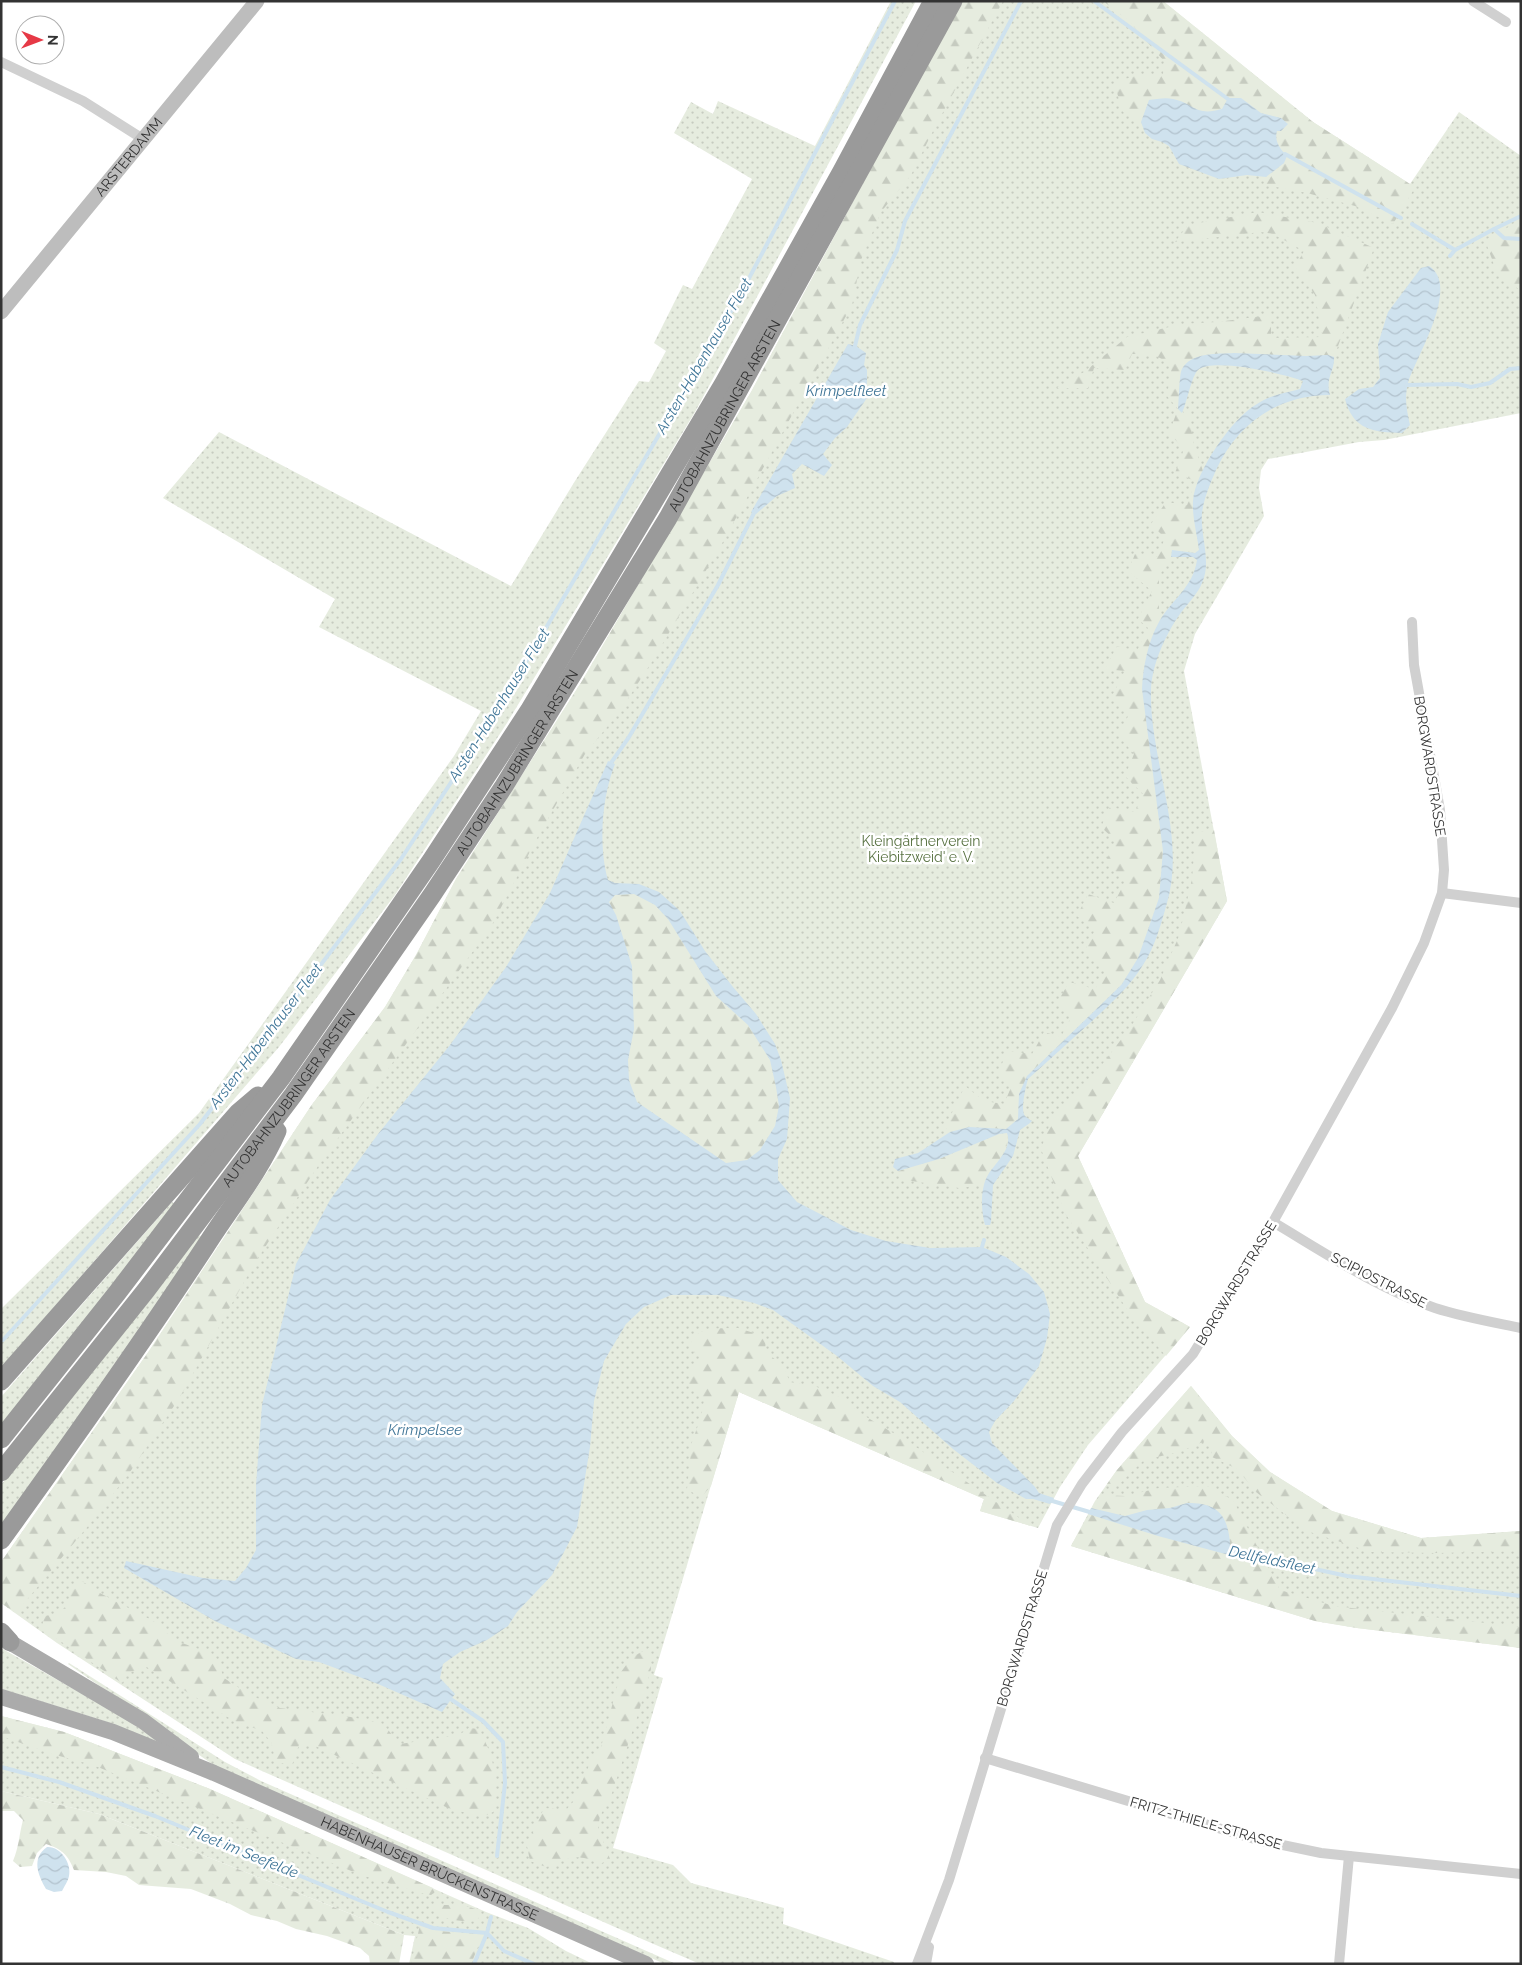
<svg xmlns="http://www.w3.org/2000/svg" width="1522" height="1965" font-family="Raleway,sans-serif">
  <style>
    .green { fill: url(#green-dots) }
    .forest { fill: url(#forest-firs) }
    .water { fill: url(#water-waves); fill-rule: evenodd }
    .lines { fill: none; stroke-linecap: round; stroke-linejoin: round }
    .stream { stroke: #cfe2ee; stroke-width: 4 }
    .street { stroke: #d0d0d0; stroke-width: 10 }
    .secondary { stroke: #bdbdbd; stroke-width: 15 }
    .primary { stroke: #ababab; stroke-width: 16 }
    .highway { stroke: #9a9a9a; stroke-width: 19 }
    .labels { text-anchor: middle; stroke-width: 5; stroke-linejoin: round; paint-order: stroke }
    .street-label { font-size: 14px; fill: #333; stroke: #fff }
    .park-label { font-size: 14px; fill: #56703f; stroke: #fff }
    .water-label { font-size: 15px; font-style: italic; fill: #3f7597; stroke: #fff }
  </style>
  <defs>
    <pattern id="green-dots" width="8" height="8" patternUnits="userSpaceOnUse" patternTransform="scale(1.25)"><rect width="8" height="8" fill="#e6ecdf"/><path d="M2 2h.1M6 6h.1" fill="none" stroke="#c6cbc0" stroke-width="1.8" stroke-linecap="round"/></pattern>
    <pattern id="forest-firs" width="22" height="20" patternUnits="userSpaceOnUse" patternTransform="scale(1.25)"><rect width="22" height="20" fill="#e6ecdf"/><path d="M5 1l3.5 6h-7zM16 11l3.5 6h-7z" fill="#c6cbc0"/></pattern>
    <pattern id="water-waves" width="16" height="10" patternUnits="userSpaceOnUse" patternTransform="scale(1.25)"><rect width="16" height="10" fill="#cfe2ee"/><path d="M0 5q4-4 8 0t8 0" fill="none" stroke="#b2c2cd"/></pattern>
  </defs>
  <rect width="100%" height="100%" fill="#fff"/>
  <g class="green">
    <path d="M891,1H916L695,412L507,723L395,895L279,1047L1,1369V1309L199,1113L454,756L481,711L319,627L335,599L163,498L219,432L511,586L575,481L639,381L649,382L666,351L654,343L683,285L692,289L752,179L674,133L691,102L713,114L718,101L815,146Z"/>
    <path d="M961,1H1163L1313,122L1410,184L1459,112L1521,156V413L1384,440L1359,442L1268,459L1261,470L1259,488L1264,516L1195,634L1184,671L1227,901L1078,1156L1145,1302L1190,1327L1088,1445L1060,1487L1038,1528L980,1511L984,1499L739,1392L654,1675L663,1678L613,1848L673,1865L691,1883L784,1908L783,1924L894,1962V1964H700L642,1939L235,1759L57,1643L1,1603V1562L149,1351L311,1106L385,1007L416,955L456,879L582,681L751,392Z"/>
    <path d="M172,1202L177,1205L1,1427V1397Z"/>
    <path d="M199,1235L205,1239L1,1531V1485Z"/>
    <path d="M1191,1386L1232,1436L1270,1472L1332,1511L1421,1538L1521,1531V1648L1357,1628L1315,1621L1071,1546L1095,1501L1117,1470Z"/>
    <path d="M1,1648L125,1718L157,1740V1742L104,1721L1,1689Z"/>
    <path d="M69,1663L225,1762L261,1781L676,1964H665L609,1940L215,1766L68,1664Z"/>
    <path d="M1,1716L64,1732L210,1789L486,1912L528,1928L566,1951L593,1964H409L415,1936L404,1935L99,1814L1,1791Z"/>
  </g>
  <g class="forest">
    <path d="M961,1H1003L935,127L911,175L881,212L861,260L852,305L724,540L653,660L620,711L585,754L537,838L492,925L318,1166L254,1264L180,1397L130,1472L88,1526L16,1613L1,1603V1562L149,1351L311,1106L385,1007L416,955L456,879L582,681L751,392Z"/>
    <path d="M1103,1H1163L1313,122L1410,184L1414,189L1393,224L1355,206L1307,193L1266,185V177L1284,163C1276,141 1274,140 1281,118L1261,113L1241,98L1222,109L1210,113L1195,109L1172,99L1149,100L1141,122L1123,112L1114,83L1140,74H1163L1164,61L1128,20Z"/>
    <path d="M1258,212L1318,223L1374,248L1334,357C1323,353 1310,356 1299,356C1263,356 1228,350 1193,358L1180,396L1178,409L1189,416L1194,445L1203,471C1192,496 1195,524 1199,550L1195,553L1172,550L1171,557L1159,576V621L1150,647L1143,672L1163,851L1159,898L1138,958L1122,984L1027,1076L1019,1102L1018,1119L1007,1129L969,1127L950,1132L945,1127L965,1086L984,1101L1004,1104L1012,1085L998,1072L1008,1051L1032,1054L1044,1032L1061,1037L1072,1015L1058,1001L1069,982L1095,989L1106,971L1084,952L1095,930L1077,916L1088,894L1114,903L1126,880L1105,863L1116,841L1101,827L1110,807L1135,812L1143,794L1125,776L1134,754L1119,736L1129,714L1111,698L1125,671L1105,669L1117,646L1137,651L1148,628L1138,619L1152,591L1128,571L1135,554L1157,557L1165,538L1151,524L1166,502L1187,505L1195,481L1175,473L1184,449L1169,433L1178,409L1167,396L1172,365L1153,354H1132L1125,370L1094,368L1088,388H1057L1084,372L1127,337L1182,324L1217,322L1271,315V338L1322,337L1315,295L1295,267L1304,251L1273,234L1261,232L1175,242L1188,225Z"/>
    <path d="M1521,220V291L1497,273L1485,240Z"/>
    <path d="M1214,830L1227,901L1078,1156L1145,1302L1190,1327L1166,1356L1132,1317L1065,1213L1041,1149L1052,1118L1072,1100L1095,1074L1132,1025L1160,980L1179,936L1192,879L1196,832Z"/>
    <path d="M634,894L655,905L668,919L716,996L748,1025L770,1060L776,1087L779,1106L775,1126L760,1150L747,1160L726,1163L637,1102L629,1080L628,1060L634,1029L609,902L615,895Z"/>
    <path d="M1007,1133C1013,1150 989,1169 984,1185L959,1188L905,1180L898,1171L939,1159L999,1134Z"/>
    <path d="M738,1328L766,1337L765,1351L783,1366L790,1382L817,1387L842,1398L858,1412L910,1443L1031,1526L980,1511L984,1499L739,1392L711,1486L703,1495L695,1494L687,1489L692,1442L701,1417L704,1401L688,1385L691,1370L700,1362V1356L689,1349C694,1324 718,1329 738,1328Z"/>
    <path d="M1191,1386L1232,1436L1270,1472L1332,1511L1421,1538L1521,1531V1551L1437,1553L1371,1552L1307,1531L1256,1492L1237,1469L1212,1457L1210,1439L1179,1452L1144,1460L1118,1485L1107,1484L1117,1470Z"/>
    <path d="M1207,1486L1233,1500L1280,1590L1334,1606L1521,1627V1648L1357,1628L1315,1621L1071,1546L1100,1495L1125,1496L1159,1488Z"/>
    <path d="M82,1581L98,1592L155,1622L174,1640L215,1655L224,1678L250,1695L280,1708L351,1717L383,1724L400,1744L459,1735L469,1728L479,1729C495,1759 498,1778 493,1812L482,1817L448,1808L311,1744L299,1745L292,1765L276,1762L271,1742L262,1731L234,1721L145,1666L127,1674L122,1683L41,1628L45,1616L59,1613L69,1603L70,1586Z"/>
    <path d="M649,1648L651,1669L639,1711L612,1793L600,1816L598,1828L610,1859L600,1864C574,1852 571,1858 546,1867L530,1861L527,1846L544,1808L566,1810L573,1802L592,1759L601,1747L621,1672L632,1657Z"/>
    <path d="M1,1716L64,1732L210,1789L433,1888L435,1892L431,1895L421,1893L361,1875L93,1765L52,1754L1,1736Z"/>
    <path d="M1,1791L99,1814L404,1935L399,1964H370L369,1956L360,1948L327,1936L296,1929L277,1921L251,1915L230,1904L191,1889L139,1885L126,1876L106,1872L74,1870C68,1855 62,1849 46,1844L37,1853L32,1866L20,1867L13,1861C19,1847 19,1835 23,1820L14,1811H1Z"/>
    <path d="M437,1905C452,1905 466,1904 480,1911L481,1915L476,1921C461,1922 449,1920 435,1914L434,1908Z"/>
    <path d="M420,1925L438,1931L480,1934V1942L471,1964H411Z"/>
  </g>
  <g class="water">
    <path d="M1228,98H1241L1261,113L1281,118L1288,124L1281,131H1277C1274,141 1280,149 1287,156L1284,163L1266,177L1247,175L1219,179L1179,164L1169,146L1162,142L1152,139L1145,133L1141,122L1149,100C1156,99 1166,97 1173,99C1194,103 1195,117 1222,109Z"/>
    <path d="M1429,266C1461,286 1416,357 1408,383C1404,398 1407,411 1410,425L1402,433C1373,432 1353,430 1345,399L1359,389L1373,387L1380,378L1378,344L1388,312L1421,268Z"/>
    <path d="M848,344L856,346L866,353L864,365L867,370V398L847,427L835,438L823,454L832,465L824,476L802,464L792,474L795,488L777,496L756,514L751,512Z"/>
    <path d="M1234,353L1306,356L1328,355L1334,357C1335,371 1325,377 1330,395C1278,395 1238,423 1216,470C1210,484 1204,498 1202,513C1200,536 1212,562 1202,583C1198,593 1190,601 1183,610C1167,631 1152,663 1151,690C1149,759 1187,835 1167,903C1161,924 1155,947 1143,965C1129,988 1109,1005 1090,1023C1069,1042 1049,1060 1028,1079C1026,1086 1020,1110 1025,1116C1027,1118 1029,1119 1032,1121L1030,1123L1020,1130L1013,1156L993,1185L991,1222L990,1225H985C981,1211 980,1188 988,1175C995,1163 1013,1149 1007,1133L999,1134L939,1159L898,1171L893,1167L895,1159L918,1153L950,1132L969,1127L1006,1129L1018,1119L1019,1094L1027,1076L1112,994L1122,984L1138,958L1159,898L1163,851L1142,689C1143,667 1148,641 1159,622C1171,600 1193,588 1197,560L1193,557H1171L1172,550L1195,553L1199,550C1197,534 1192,516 1193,501C1195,472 1232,418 1257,404C1270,395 1285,393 1300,389L1303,381C1285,374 1213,357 1198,370C1192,375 1187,402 1182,413L1178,409C1179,401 1179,374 1182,369C1191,352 1218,354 1234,353Z"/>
    <path d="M608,761L615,764C602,796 598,846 608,880L615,883L639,884L659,892L680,911L705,951L733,987L756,1014L775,1044L781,1060L790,1098L787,1139L778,1159V1180L797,1202L851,1230L886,1241L930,1248L982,1247L1006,1257L1029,1274L1044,1292L1050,1314L1047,1338L1039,1366L1014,1401L995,1421L989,1432L992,1443L1035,1487L1039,1493L1054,1498L1050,1504L1033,1499H1026L997,1483L953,1449L900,1402L873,1386L837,1356L773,1310L754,1303L718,1295H671L644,1307L626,1324L604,1361L594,1401L590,1447L577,1527L552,1575L517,1612L508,1626L487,1640L460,1652L443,1664L440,1678L455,1694L442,1712L378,1684L319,1662L296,1659L215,1621L124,1568L126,1561L203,1578L235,1581L246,1568L256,1550V1485L262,1405L296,1264L330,1200L378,1134L450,1045L506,967L550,893ZM634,894L655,905L668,919L716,996L748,1025L770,1060L776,1087L779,1106L775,1126L760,1150L747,1160L726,1163L637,1102L629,1080L628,1060L634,1029L632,966L616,915L609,902L615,895Z"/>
    <path d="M1187,1503C1212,1503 1225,1510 1229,1535C1230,1543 1231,1547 1229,1555L1158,1536L1088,1514L1091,1508L1125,1516L1147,1510L1170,1508Z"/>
    <path d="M47,1847C60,1846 72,1863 69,1876C68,1881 64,1887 62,1891L54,1892L46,1889C38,1875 31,1858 47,1847Z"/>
  </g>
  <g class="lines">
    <g class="stream">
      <path d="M1094,1L1232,102"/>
      <path d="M1285,154L1401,218"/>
      <path d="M1412,224L1455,250"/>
      <path d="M1494,229L1521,216"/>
      <path d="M1450,256L1455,250L1494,229L1504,238L1521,239"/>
      <path d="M854,350L860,325L897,250L905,221L1021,1"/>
      <path d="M1406,385L1457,384L1471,387L1490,383L1510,369L1521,368"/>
      <path d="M611,763L629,737L718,585L756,509"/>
      <path d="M982,1247L984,1240"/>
      <path d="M3,1340L200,1124L401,859L495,715L736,303L895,1"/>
      <path d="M1049,1500L1093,1513"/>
      <path d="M1227,1550L1347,1576L1521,1596"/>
      <path d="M452,1700L483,1721L503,1742L505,1783L497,1856"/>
      <path d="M1,1767L59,1782L155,1816L388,1912L433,1928L487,1933"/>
      <path d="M487,1933L504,1951L534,1964"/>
      <path d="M474,1964L487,1933L491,1917"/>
    </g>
    <g class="street">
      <path d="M1473,1L1506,22"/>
      <path d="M1,62L83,101L143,139"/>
      <path d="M1442,893L1521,903"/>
      <path d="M1273,1222C1325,1253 1377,1288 1435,1308C1463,1317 1492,1322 1521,1328"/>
      <path d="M985,1758L1258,1840L1321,1853L1521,1874"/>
      <path d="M917,1964L949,1880L1057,1525L1082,1484L1122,1432L1193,1354L1273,1222L1392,1008L1424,943L1442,893L1444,870L1440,810L1414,665L1412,622"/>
      <path d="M926,1964L929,1947"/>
      <path d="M1339,1964L1349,1856"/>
    </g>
    <path class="secondary" id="s1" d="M1,312L257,1"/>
    <g class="primary">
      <path d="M1,1637L143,1721L191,1757"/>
      <path id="s2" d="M1,1697L113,1732L214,1773L646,1964"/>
    </g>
    <g class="highway">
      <path d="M1,1381L238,1113L258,1096"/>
      <path d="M1,1439L117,1293L281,1078L431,861L529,711L724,383L842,171L933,1"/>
      <path id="s3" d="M1,1472L147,1289L293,1095L432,895L504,786L668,518L953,1"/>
      <path d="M1,1540C71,1443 140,1346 205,1247C229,1209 259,1173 277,1131"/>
      <path d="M1,1632L10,1642"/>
    </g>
  </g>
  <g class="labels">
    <g class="street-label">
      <text dy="5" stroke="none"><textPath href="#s1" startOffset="201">ARSTERDAMM</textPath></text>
      <text dy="5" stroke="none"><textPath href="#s3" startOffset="1282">AUTOBAHNZUBRINGER ARSTEN</textPath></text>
      <text dy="5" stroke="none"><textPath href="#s3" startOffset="878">AUTOBAHNZUBRINGER ARSTEN</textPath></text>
      <text transform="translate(1430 766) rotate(81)" y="5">BORGWARDSTRASSE</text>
      <text dy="5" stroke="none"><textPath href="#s3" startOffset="472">AUTOBAHNZUBRINGER ARSTEN</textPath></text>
      <text transform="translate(1379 1280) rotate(27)" y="5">SCIPIOSTRASSE</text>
      <text transform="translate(1236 1283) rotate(-59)" y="5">BORGWARDSTRASSE</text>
      <text transform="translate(1022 1638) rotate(-73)" y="5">BORGWARDSTRASSE</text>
      <text transform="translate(1206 1823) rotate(16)" y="5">FRITZ-THIELE-STRASSE</text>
      <text dy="5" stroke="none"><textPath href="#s2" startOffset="462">HABENHAUSER BRÜCKENSTRASSE</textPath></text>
    </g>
    <g class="park-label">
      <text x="921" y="846">Kleingärtnerverein<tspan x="921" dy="16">Kiebitzweid' e. V.</tspan></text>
    </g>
    <g class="water-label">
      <text transform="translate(704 356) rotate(-60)" y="5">Arsten-Habenhauser Fleet</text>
      <text x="846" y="396">Krimpelfleet</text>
      <text transform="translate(499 705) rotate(-58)" y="5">Arsten-Habenhauser Fleet</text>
      <text transform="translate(266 1036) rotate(-53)" y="5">Arsten-Habenhauser Fleet</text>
      <text x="425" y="1435">Krimpelsee</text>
      <text transform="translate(1272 1560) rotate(12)" y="5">Dellfeldsfleet</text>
      <text transform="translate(244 1852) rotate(22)" y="5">Fleet im Seefelde</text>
    </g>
  </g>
  <rect width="1522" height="1965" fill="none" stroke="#333333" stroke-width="5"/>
  <g transform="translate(40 40) rotate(91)"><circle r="24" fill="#ffffff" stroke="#adadad"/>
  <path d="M0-4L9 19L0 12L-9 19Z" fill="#e63946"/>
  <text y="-8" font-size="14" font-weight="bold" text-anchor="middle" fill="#333333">N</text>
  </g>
</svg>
